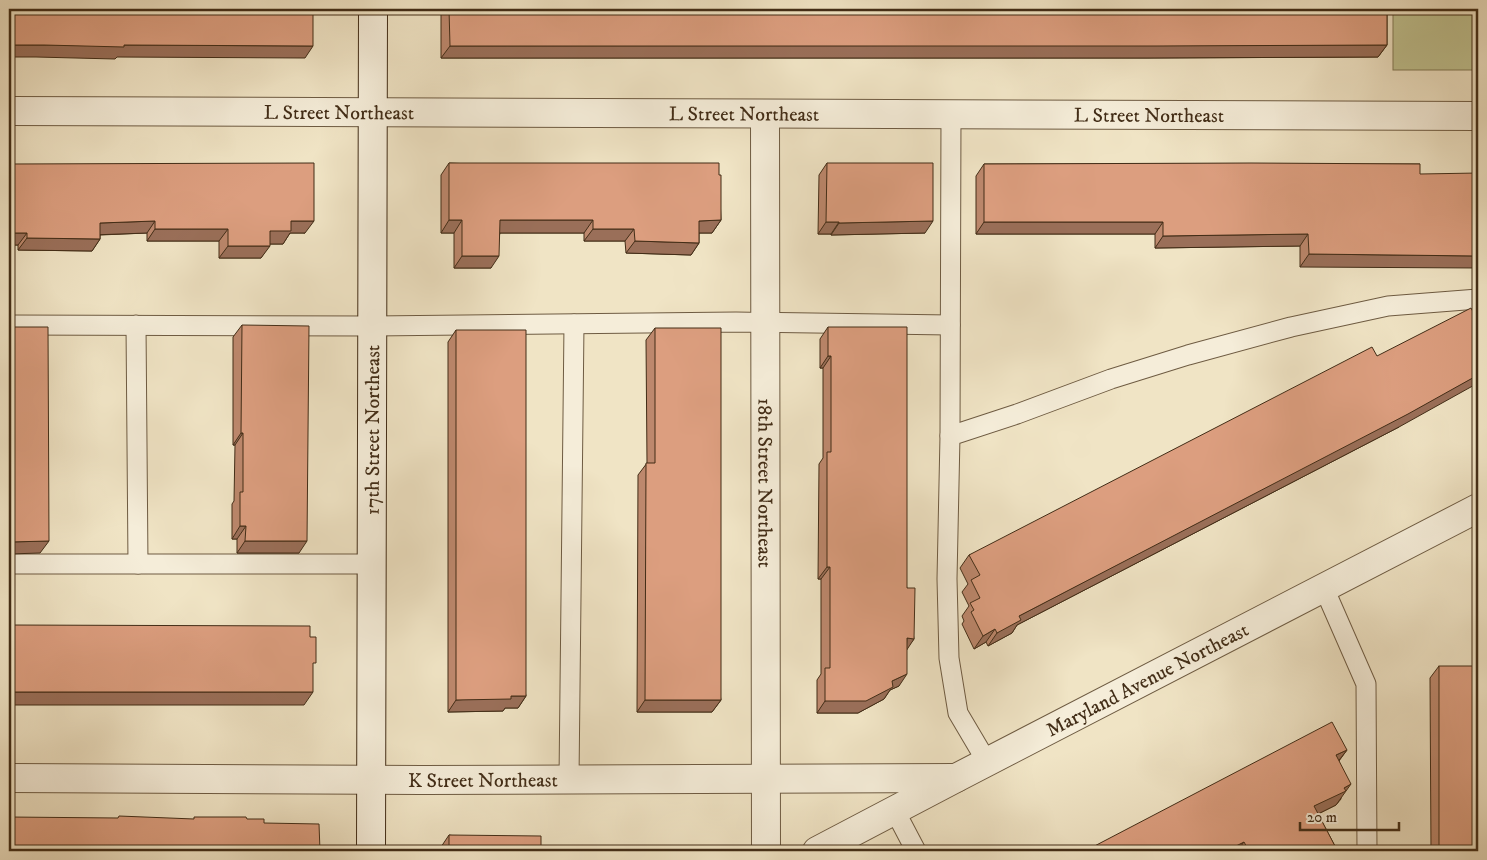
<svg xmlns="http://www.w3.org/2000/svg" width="1487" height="860" font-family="'IM FELL DW Pica',serif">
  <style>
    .green { fill: #c0c290; stroke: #817854 }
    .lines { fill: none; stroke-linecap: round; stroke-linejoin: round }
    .lane-casing { stroke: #6e5b42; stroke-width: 21 }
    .street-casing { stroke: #6e5b42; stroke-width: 30 }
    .secondary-casing { stroke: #422d17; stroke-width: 30 }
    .lane { stroke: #f5edd9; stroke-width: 19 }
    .street { stroke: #f5edd9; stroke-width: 28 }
    .secondary { stroke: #f5edd9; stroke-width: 28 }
    .wall { fill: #bd886d; stroke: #422d17 }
    .shaded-wall { fill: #9a6f59; stroke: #422d17 }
    .building { fill: #dc9e7f; stroke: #422d17 }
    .labels { text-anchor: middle; stroke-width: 4.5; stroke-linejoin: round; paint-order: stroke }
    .street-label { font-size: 20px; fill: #422d17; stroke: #f5edd9 }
  </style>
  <rect width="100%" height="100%" fill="#f0e4c5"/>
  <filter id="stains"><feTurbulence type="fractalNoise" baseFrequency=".004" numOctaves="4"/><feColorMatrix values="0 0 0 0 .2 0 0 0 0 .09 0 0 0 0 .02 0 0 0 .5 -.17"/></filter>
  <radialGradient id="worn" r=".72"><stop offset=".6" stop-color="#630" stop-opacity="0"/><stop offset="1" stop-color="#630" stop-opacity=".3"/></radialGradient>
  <rect class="green" x="1393" y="9" width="85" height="61"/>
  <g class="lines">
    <defs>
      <g id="lane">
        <path d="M9,325L373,326L736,322L950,325"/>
        <path d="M136,325L138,564"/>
        <path d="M950,436L951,114"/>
        <path d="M9,564H372"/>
        <path d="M1324,588L1366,684L1367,851"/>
        <path d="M987,762L958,713L949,658L947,579L950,436L1017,414L1111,379L1188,355L1291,327L1388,306L1478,299"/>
        <path d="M569,779L574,324"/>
        <path d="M895,811L916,851"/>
      </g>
      <g id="street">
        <path id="s1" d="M9,111L1478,116"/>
        <path id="s2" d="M765,114L766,851"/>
        <path id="s3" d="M9,778L423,780L956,778"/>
        <path id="s4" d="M817,851L956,778L1478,508"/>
      </g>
      <g id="secondary">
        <path id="s5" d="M371,851L373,9"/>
      </g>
    </defs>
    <use href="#lane" class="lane-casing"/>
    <use href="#street" class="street-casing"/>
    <use href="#secondary" class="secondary-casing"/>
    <use href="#lane" class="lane"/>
    <use href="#street" class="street"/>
    <use href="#secondary" class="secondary"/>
  </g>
  <g class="wall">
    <path d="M441,9H1387V45L1378,57L1147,58H441Z"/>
    <path d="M449,163L719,175L721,220L712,233H699V243L691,255L626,253L625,241H584V233H500L491,268H454V233H441V175Z"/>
    <path d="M827,163L925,233L831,235V234H818L819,175Z"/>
    <path d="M9,164L305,233H290L283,244H270L261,258H219V241H147V233L100,235V239L92,251L18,250V245H9Z"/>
    <path d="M984,164H1420L1300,267V246L1155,248V234H976V176Z"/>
    <path d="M242,325L299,553H237V539H232V504L234,501L235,445H233V337Z"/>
    <path d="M828,327L907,588L914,639L907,648L899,686L890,690L884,699L858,713H817V680L821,674V579H818L819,464L823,458V368H820V339Z"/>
    <path d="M655,328L721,700L712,712H637L638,475L647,463L646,340Z"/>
    <path d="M456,330L526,696L518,708H505L503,711L448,712V342Z"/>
    <path d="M1399,427L1017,625L1012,633L988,646L986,642L974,649L962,624L964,621L962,616L969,606L962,592L968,584L960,568L969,555Z"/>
    <path d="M1439,666L1478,851H1431L1430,678Z"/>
    <path d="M1347,750L1339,761L1341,799L1336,805L1318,814L1336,848L1334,851H1085Z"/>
    <path d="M449,835L541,851H441V847Z"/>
  </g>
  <g class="shaded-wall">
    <path d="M9,45H124L313,46L305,58L117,57L115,59L36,57H9Z"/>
    <path d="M1387,45L1378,57L1147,58H441L450,46Z"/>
    <path d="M449,220H462L454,233H441Z"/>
    <path d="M500,220H593L584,233H492Z"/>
    <path d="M721,220L712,233H691L699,221Z"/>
    <path d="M155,221L147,233L92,235L100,223Z"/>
    <path d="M291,221H314L305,233H290L283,244H261L270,231Z"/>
    <path d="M933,221L925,233L831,235L839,223Z"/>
    <path d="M826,222H839L831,234H818Z"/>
    <path d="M984,222H1163L1155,234H976Z"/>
    <path d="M155,229H228L219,241H147Z"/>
    <path d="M593,229H634L625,241H584Z"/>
    <path d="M9,233H27L18,245H9Z"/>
    <path d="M1308,234L1300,246L1155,248L1163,236Z"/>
    <path d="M27,238L100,239L92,251L18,250Z"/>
    <path d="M635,241L699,243L691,255L626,253Z"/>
    <path d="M228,246H270L261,258H219Z"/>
    <path d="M1309,254L1478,256V268L1300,267Z"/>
    <path d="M462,256H499L491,268H454Z"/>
    <path d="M828,356H831L823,368H820Z"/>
    <path d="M1478,375V383L1399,427L1017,625L1012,633L988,646L997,633L1019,616Z"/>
    <path d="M241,433H243L235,445H233Z"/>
    <path d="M240,526H246L237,539H232Z"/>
    <path d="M49,541L40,553L9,554V542Z"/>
    <path d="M245,541H307L299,553H237Z"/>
    <path d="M827,567H830L821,579H818Z"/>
    <path d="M995,629L986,642L974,649L983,636Z"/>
    <path d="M907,638L914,639L906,651Z"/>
    <path d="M907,674L899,686L890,690L884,699L858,713H817L825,701L892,681Z"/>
    <path d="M9,692H313L304,705H9Z"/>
    <path d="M511,696H526L518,708H505L503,711L448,712L456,700Z"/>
    <path d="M645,700H721L712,712H637Z"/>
    <path d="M1347,750L1336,764V755Z"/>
    <path d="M1351,784L1336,805L1304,821L1314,806Z"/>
    <path d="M1244,842L1237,851H1226Z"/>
  </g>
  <g class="building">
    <path d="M9,9H313V46L124,45V47L44,45H9Z"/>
    <path d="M449,9H1387V45L1156,46H450Z"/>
    <path d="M314,163V221H291V231H270V246H228V229H155V221L100,223V239L27,238V233H9V164Z"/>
    <path d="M449,163H719V175H721V220L699,221V243L635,241L634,229H593V220H500L499,256H462V220H449Z"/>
    <path d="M827,163H933V221L839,223V222H826Z"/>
    <path d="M1251,163L1420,164V174L1478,173V256L1309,254L1308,234L1163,236V222H984V164Z"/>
    <path d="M1471,308L1478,321V375L1408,414L1019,616L1021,620L997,633L995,629L983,636L971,612L974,610L970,603L980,598L971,580L980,575L969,555L1372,347L1377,356Z"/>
    <path d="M242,325L309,326L307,541H245L246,526H240V492H243V433H241Z"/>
    <path d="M9,327H48L49,541L9,542Z"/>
    <path d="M828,327H907V588H915L914,639L907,638V674L892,681L893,687L866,701H825V668H830V567H827V452H831V356H828Z"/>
    <path d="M655,328H721V700H645L646,463H655Z"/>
    <path d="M456,330H526V696H511V699L456,700Z"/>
    <path d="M9,625L310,626V637H316V663H313V692H9Z"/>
    <rect x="1439" y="666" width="39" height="185"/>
    <path d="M1332,722L1347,750L1336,755L1351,784L1344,788L1346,791L1314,806L1336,848L1330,851H1249L1244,842L1226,851H1085Z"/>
    <path d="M119,816L194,819V817H246L247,819H264V823L319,824L320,851H9V817L118,818Z"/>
    <path d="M449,835L541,836V851H449Z"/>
  </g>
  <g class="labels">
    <g class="street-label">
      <text dy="7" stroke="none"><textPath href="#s1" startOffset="330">L Street Northeast</textPath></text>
      <text dy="7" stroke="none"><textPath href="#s1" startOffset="735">L Street Northeast</textPath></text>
      <text dy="7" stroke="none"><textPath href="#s1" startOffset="1140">L Street Northeast</textPath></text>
      <text dy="7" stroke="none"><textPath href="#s5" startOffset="421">17th Street Northeast</textPath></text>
      <text dy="7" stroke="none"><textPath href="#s2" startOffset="369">18th Street Northeast</textPath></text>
      <text dy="7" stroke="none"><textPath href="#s4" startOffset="372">Maryland Avenue Northeast</textPath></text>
      <text dy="7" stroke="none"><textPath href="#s3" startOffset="474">K Street Northeast</textPath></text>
    </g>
  </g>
  <rect width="1487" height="860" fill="none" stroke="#f0e4c5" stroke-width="30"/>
  <rect x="10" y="10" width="1467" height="840" fill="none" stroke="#422d17" stroke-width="2.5"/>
  <rect x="15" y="15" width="1457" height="830" fill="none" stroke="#422d17"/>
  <path d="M1300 822v8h99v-8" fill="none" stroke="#422d17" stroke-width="2.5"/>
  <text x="1307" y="822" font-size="15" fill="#422d17" stroke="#f5edd9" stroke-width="4" paint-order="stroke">20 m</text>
  <rect width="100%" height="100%" filter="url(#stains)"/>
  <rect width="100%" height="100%" fill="url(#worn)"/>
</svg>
